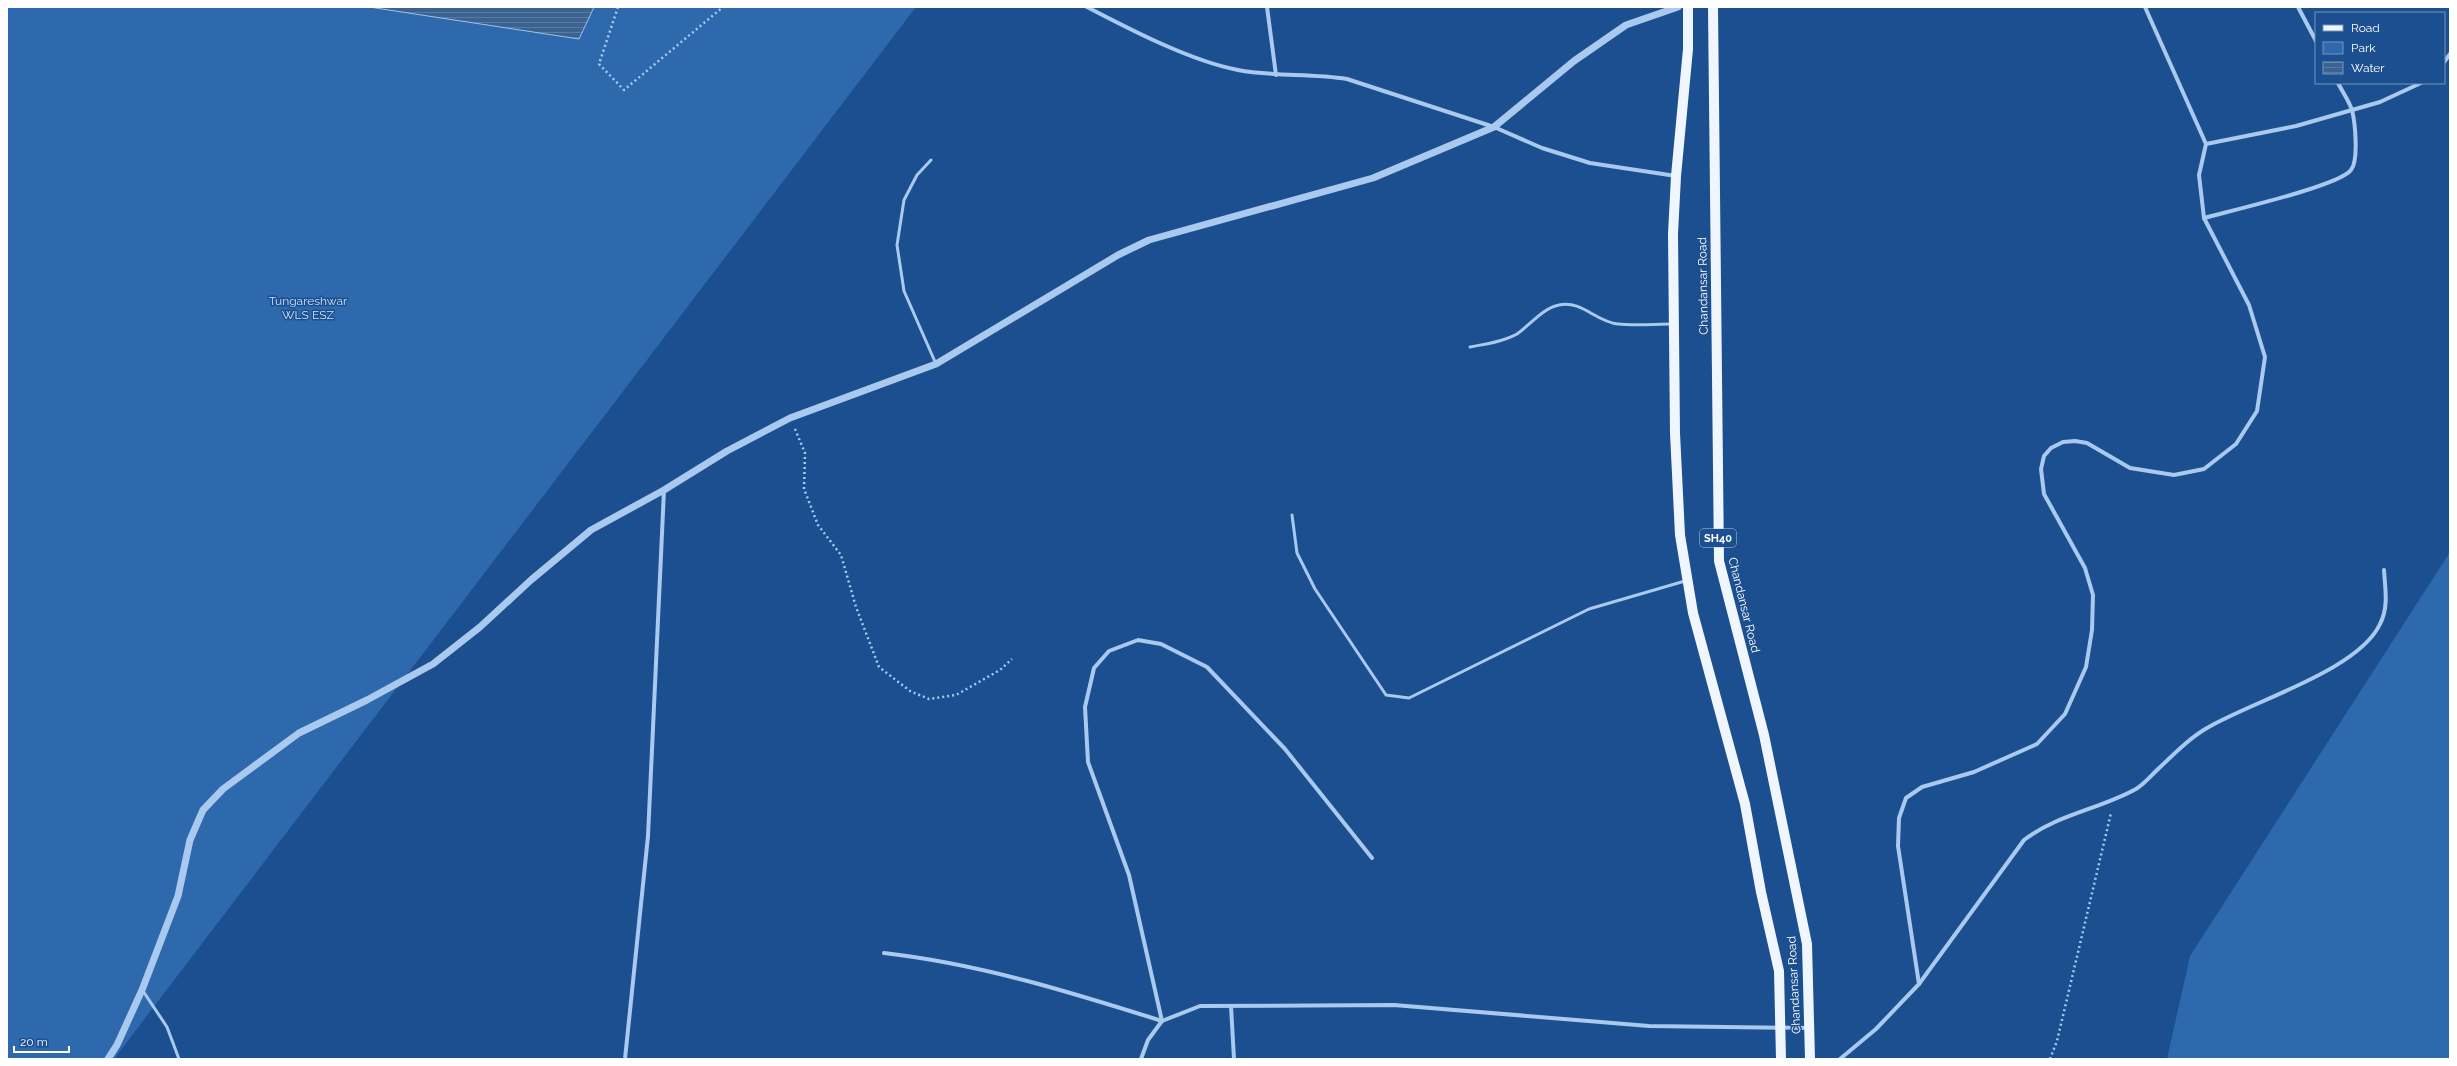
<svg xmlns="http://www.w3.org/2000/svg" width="2457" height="1066" font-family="Raleway,sans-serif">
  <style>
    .park { fill: #2e69ad }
    .water { fill: url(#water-rules); stroke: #9cc4f0 }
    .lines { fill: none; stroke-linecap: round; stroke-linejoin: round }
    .path { stroke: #a9c9ee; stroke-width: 2.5; stroke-dasharray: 2 3; stroke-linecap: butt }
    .service { stroke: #a9c9ee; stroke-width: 3 }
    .minor { stroke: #a9c9ee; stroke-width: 4 }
    .tertiary { stroke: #a9c9ee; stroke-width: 7 }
    .primary { stroke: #f0f6ff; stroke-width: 10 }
    .labels { text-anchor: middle; stroke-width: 3; stroke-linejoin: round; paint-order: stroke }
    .shield { fill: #1b4f8f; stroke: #bbcadd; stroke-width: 1 }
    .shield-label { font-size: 11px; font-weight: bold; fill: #fff }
    .street-label { font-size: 12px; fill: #fff; stroke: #1b4f8f }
    .park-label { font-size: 12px; fill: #cfe3fa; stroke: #1b4f8f }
  </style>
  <defs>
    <pattern id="water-rules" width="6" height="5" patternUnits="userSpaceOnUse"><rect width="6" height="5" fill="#3c6290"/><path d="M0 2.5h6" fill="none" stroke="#597aa1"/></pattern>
  </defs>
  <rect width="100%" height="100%" fill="#1b4f8f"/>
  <g class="park">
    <path d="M7,7H916L114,1059H7Z"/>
    <path d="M2450,552V1059H2167L2190,956Z"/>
  </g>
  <path class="water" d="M369,7H594L579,39Z"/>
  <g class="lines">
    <g class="path">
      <path d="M618,7L599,64L624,90L723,7"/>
      <path d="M795,429L805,453L804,489L818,525L841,555L856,607L879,667L910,691L929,699L956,695L1000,670L1012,659"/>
      <path d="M2050,1059L2057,1041L2111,813"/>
    </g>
    <g class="service">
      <path d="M931,160L917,175L904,200L897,245L904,291L936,364"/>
      <path d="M1470,347C1485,344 1503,342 1517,334C1530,325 1543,308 1559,305C1582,300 1596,322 1618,324C1635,326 1655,324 1672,324"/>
      <path d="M1292,515L1297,553L1315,589L1386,695L1409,698L1589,609L1685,581"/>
      <path d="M143,991L167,1027L179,1059"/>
    </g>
    <g class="minor">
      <path d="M1087,7C1131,30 1191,61 1238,70C1274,77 1311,73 1347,79L1494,127L1542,148L1590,163L1676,176"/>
      <path d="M1267,7L1276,75"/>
      <path d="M2145,7L2206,144L2296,126L2380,102L2421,83"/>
      <path d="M2298,7L2316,41"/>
      <path d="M2444,62L2450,54"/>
      <path d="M2204,218C2229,211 2339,186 2351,170C2359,160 2355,122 2352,110C2349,101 2342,91 2338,83"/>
      <path d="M884,953C980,964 1070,992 1162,1021"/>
      <path d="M1919,984L1898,846L1899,818L1906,798L1922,787L1974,772L2037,744L2065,714L2086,667L2092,630L2093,595L2085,568L2044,494L2041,469L2044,456L2051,448L2063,442L2075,441L2087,443L2130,468L2174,475L2204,469L2236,444L2257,411L2265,357L2249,305L2204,218L2199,175L2206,144"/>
      <path d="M1231,1006L1234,1059"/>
      <path d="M1162,1021L1129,875L1088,762L1085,707L1094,668L1109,651L1138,640L1161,644L1207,667L1285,749L1372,858"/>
      <path d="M625,1059L648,836L664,490"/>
      <path d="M1141,1059L1148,1040L1162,1021L1200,1006L1394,1005L1649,1026L1810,1028"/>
      <path d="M1840,1059L1876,1029L1919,984L2024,840C2056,815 2100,809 2136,789C2143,785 2150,777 2156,771C2172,756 2188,739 2207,728C2252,701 2358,671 2380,624C2389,607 2385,588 2384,570"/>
    </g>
    <path class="tertiary" d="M108,1059L117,1045L142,990L178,896L190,840L203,810L223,789L299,733L367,700L433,664L480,627L531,580L591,530L664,490L727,451L790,418L936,364L1118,255L1149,240L1373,178L1494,127L1574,61L1626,25L1678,7"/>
    <g class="primary">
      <path d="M1688,7V49L1676,176L1673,234L1675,433L1680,535L1693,613L1745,804L1761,892L1779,971L1781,1059"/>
      <path d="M1713,7L1719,561L1764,735L1807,944L1810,1059"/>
    </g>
  </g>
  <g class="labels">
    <rect class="shield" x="1700" y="529" width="36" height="18" rx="3"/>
    <g class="shield-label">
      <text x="1718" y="542">SH40</text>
    </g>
    <g class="street-label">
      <text transform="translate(1703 286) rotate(-91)" y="4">Chandansar Road</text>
      <text transform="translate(1744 605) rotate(76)" y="4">Chandansar Road</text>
      <text transform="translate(1794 985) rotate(-93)" y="4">Chandansar Road</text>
    </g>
    <g class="park-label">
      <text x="308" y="305">Tungareshwar<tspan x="308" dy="14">WLS ESZ</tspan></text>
    </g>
  </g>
  <rect width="2457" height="1066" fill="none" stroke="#ffffff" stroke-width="16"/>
  <rect x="2315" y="12" width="130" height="72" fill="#1b4f8f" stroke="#7695bc"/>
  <rect x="2323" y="25" width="20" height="6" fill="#f0f6ff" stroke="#7695bc"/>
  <text x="2351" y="32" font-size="12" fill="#ffffff">Road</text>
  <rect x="2323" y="42" width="20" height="12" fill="#2e69ad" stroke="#7695bc"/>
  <text x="2351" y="52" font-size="12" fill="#ffffff">Park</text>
  <rect x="2323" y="62" width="20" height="12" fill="url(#water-rules)" stroke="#7695bc"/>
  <text x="2351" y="72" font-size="12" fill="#ffffff">Water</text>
  <path d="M14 1046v6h55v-6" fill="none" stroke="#ffffff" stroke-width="2"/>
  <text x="20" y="1046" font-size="12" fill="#ffffff" stroke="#1b4f8f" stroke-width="3" paint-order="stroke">20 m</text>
</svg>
